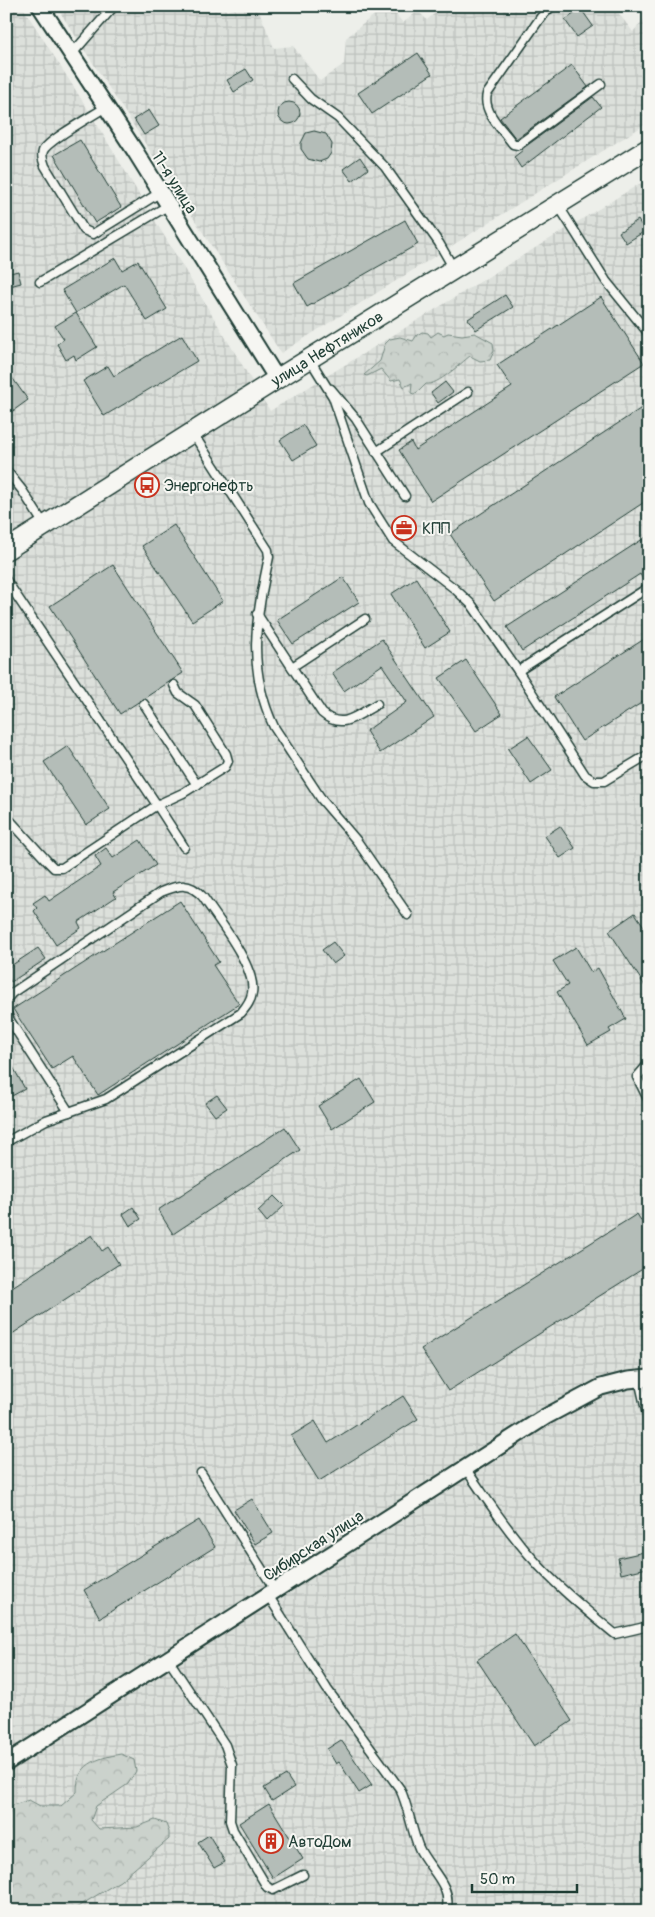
<svg xmlns="http://www.w3.org/2000/svg" width="655" height="1917" font-family="Pangolin,sans-serif">
  <style>
    .industrial { fill: url(#industrial-grid) }
    .forest { fill: url(#forest-crowns); stroke: #758880 }
    .building { fill: #b4bdb8; stroke: #1f3d34 }
    .lines { fill: none; stroke-linecap: round; stroke-linejoin: round }
    .service-casing { stroke: #1f3d34; stroke-width: 11 }
    .minor-casing { stroke: #1f3d34; stroke-width: 19 }
    .tertiary-casing { stroke: #1f3d34; stroke-width: 22 }
    .service { stroke: #f6f6f2; stroke-width: 8 }
    .minor { stroke: #f6f6f2; stroke-width: 15 }
    .tertiary { stroke: #f6f6f2; stroke-width: 19 }
    .labels { text-anchor: middle; stroke-width: 4; stroke-linejoin: round; paint-order: stroke }
    .street-label { font-size: 16px; fill: #1f3d34; stroke: #f6f6f2 }
    .poi-label { font-size: 16px; fill: #1f3d34; stroke: #f6f6f2; text-anchor: start }
  </style>
  <defs>
    <pattern id="industrial-grid" width="8" height="8" patternUnits="userSpaceOnUse" patternTransform="scale(1.25)"><rect width="8" height="8" fill="#dce0db"/><path d="M0 4h8M4 0v8" fill="none" stroke="#bcc1bd"/></pattern>
    <pattern id="forest-crowns" width="20" height="18" patternUnits="userSpaceOnUse" patternTransform="scale(1.25)"><rect width="20" height="18" fill="#cbd2cc"/><path d="M2 6a3 3 0 1 1 6 0M12 15a3 3 0 1 1 6 0" fill="none" stroke="#aeb5b0"/></pattern>
  </defs>
  <rect width="100%" height="100%" fill="#edefea"/>
  <filter id="ink" filterUnits="userSpaceOnUse"><feTurbulence type="fractalNoise" baseFrequency=".02" numOctaves="2"/><feDisplacementMap in="SourceGraphic" scale="10" xChannelSelector="R" yChannelSelector="G"/><feConvolveMatrix kernelMatrix="1 2 1 2 8 2 1 2 1" color-interpolation-filters="sRGB"/></filter>
  <g filter="url(#ink)">
    <g class="industrial">
      <path d="M6,6H22L87,108L270,411L649,178V1911H6Z"/>
      <path d="M56,6H224L227,11L237,6H257L274,48L293,46L320,81L344,64L346,38L385,6H389L403,23L418,11L427,20L443,6H613L633,32L642,21L649,19V122L281,353Z"/>
    </g>
    <g class="forest">
      <path d="M422,332L428,333L431,337L438,332L444,335L448,333L462,335L475,333L493,343L494,351L490,360L480,361L470,356C461,363 437,386 426,384L419,391L414,394L411,393L412,383L404,387L400,379L391,381L381,369L367,376L364,375L380,361L385,344L390,339L400,337L413,341L417,335Z"/>
      <path d="M121,1754L134,1760L136,1771L128,1784L96,1806L91,1820L99,1829L137,1827L155,1820L166,1824L169,1832V1839L120,1881L71,1911H6V1833L9,1831V1816L13,1805L29,1800L40,1806H61L77,1792C76,1764 97,1758 121,1754Z"/>
    </g>
    <g class="building">
      <path d="M581,9L593,26L577,37L565,20Z"/>
      <path d="M418,53L432,74L372,114L358,93Z"/>
      <path d="M572,65L588,87L516,139L500,118Z"/>
      <path d="M246,69L253,80L234,92L227,80Z"/>
      <path d="M593,97L601,107L521,168L514,157L523,150L522,149Z"/>
      <circle cx="289" cy="113" r="11"/>
      <path d="M149,110L159,126L144,135L134,119Z"/>
      <path d="M314,131L326,134L332,144L331,153L327,159L319,162L308,159L301,149V143L306,133Z"/>
      <path d="M80,140L121,207L95,223L54,155Z"/>
      <path d="M360,157L368,169L352,181L343,169Z"/>
      <path d="M405,220L418,244L307,307L294,283Z"/>
      <path d="M638,220L645,231L626,243L619,232Z"/>
      <path d="M115,258L122,270L138,261L167,309L147,321L124,284L76,313L62,290Z"/>
      <path d="M18,271L21,283L6,287V274Z"/>
      <path d="M505,295L513,307L476,330L468,319Z"/>
      <path d="M601,297L644,363L431,501L399,450L411,442L415,450L512,387L497,365Z"/>
      <path d="M76,313L97,347L76,360L74,355L66,360L57,344L64,339L55,326Z"/>
      <path d="M182,335L197,361L104,416L83,381L108,366L114,376Z"/>
      <path d="M6,369L28,400L6,416Z"/>
      <path d="M445,382L453,392L438,403L431,393Z"/>
      <path d="M649,403V499L494,601L450,534Z"/>
      <path d="M303,425L316,446L293,460L280,440Z"/>
      <path d="M174,525L223,601L192,621L142,546Z"/>
      <path d="M649,535V581L645,583L640,574L522,651L507,627Z"/>
      <path d="M113,565L183,673L120,714L50,606Z"/>
      <path d="M343,577L359,602L293,644L277,620Z"/>
      <path d="M416,578L450,632L425,648L391,594Z"/>
      <path d="M649,636V698L582,741L554,697Z"/>
      <path d="M382,639L434,717L380,753L366,731L407,702L382,665L344,691L332,673Z"/>
      <path d="M466,660L502,714L476,731L439,678Z"/>
      <path d="M528,736L552,770L531,784L508,749Z"/>
      <path d="M68,746L110,809L86,825L44,762Z"/>
      <path d="M560,826L575,848L560,858L545,836Z"/>
      <path d="M140,840L156,865L113,892L116,897L78,922L81,928L56,945L34,911L37,908L33,903L45,895L49,901L101,866L95,856L106,848L113,858Z"/>
      <path d="M180,901L219,962L213,965L239,1004L98,1095L73,1056L52,1069L13,1009Z"/>
      <path d="M635,913L649,934V992L609,931Z"/>
      <path d="M333,942L344,956L333,964L322,950Z"/>
      <path d="M576,947L591,972L598,968L626,1019L609,1029L611,1032L588,1045L557,992L568,985L553,961Z"/>
      <path d="M38,948L46,959L11,982L6,974V969Z"/>
      <path d="M6,1054L25,1089L6,1099Z"/>
      <path d="M361,1079L375,1102L332,1129L318,1106Z"/>
      <path d="M217,1095L227,1108L215,1116L205,1103Z"/>
      <path d="M285,1127L300,1150L173,1234L158,1210Z"/>
      <path d="M274,1196L284,1206L267,1222L258,1211Z"/>
      <path d="M133,1207L141,1219L130,1226L123,1214Z"/>
      <path d="M637,1214L649,1233V1265L448,1391L421,1349Z"/>
      <path d="M92,1235L102,1251L108,1247L119,1264L6,1338V1291Z"/>
      <path d="M403,1396L418,1419L319,1481L291,1436L315,1421L328,1443Z"/>
      <path d="M252,1499L273,1533L255,1544L234,1510Z"/>
      <path d="M199,1520L215,1547L100,1618L84,1590Z"/>
      <path d="M644,1552L647,1568L621,1574L618,1558Z"/>
      <path d="M515,1634L572,1721L534,1746L477,1660Z"/>
      <path d="M341,1740L372,1785L359,1793L339,1762L336,1764L327,1749Z"/>
      <path d="M286,1775L294,1787L272,1801L264,1788Z"/>
      <path d="M269,1804L303,1859L273,1878L239,1823Z"/>
      <path d="M209,1835L225,1862L214,1868L198,1842Z"/>
    </g>
    <g class="lines">
      <defs>
        <g id="service">
          <path d="M552,6L541,17L487,94C482,112 503,130 513,144L518,145L601,84"/>
          <path d="M71,55L114,6"/>
          <path d="M292,79L311,99L338,118L385,167L439,243L454,269"/>
          <path d="M106,107C94,115 48,140 43,151C41,156 43,160 45,166L84,230L93,234L161,192"/>
          <path d="M558,205L606,281L649,334"/>
          <path d="M40,282L169,205"/>
          <path d="M309,358L333,397L369,503L393,541L455,589L472,605L518,671L585,775L594,781H604L649,754"/>
          <path d="M331,389L356,419L405,496"/>
          <path d="M192,432L268,550L269,557C256,619 246,667 274,727L322,800L357,841L408,915"/>
          <path d="M376,452L468,392"/>
          <path d="M6,470L22,490L45,526"/>
          <path d="M6,580L157,805L62,868H54L48,862L6,816"/>
          <path d="M257,614L322,713C342,731 358,715 377,704"/>
          <path d="M292,667L365,619"/>
          <path d="M518,671L649,587"/>
          <path d="M174,685L178,693L195,705L226,754L228,761L225,767L183,793L157,805L184,847"/>
          <path d="M144,704L197,785"/>
          <path d="M6,1000L12,993L161,892C179,885 189,881 203,897C217,918 257,968 252,993C251,1001 246,1007 241,1013L106,1099L46,1120L6,1142"/>
          <path d="M6,1010L9,1019L69,1112"/>
          <path d="M649,1063L637,1077L649,1101"/>
          <path d="M639,1379L649,1424"/>
          <path d="M465,1468C487,1499 507,1531 532,1558C556,1586 586,1610 615,1634L649,1626"/>
          <path d="M201,1473L275,1590"/>
          <path d="M268,1595L327,1689L400,1789C409,1808 411,1829 419,1848C428,1868 454,1887 446,1911"/>
          <path d="M168,1659L225,1745L232,1765L230,1821L233,1830L267,1887L273,1890L303,1875"/>
        </g>
        <g id="minor">
          <path d="M40,6L135,151L277,379"/>
          <path d="M6,1763L545,1417L601,1387L628,1380L649,1378"/>
        </g>
        <g id="tertiary">
          <path id="s1" d="M6,550L277,379L649,148"/>
        </g>
      </defs>
      <use href="#service" class="service-casing"/>
      <use href="#minor" class="minor-casing"/>
      <use href="#tertiary" class="tertiary-casing"/>
      <use href="#service" class="service"/>
      <use href="#minor" class="minor"/>
      <use href="#tertiary" class="tertiary"/>
    </g>
  </g>
  <defs>
    <symbol id="bus-ring" viewBox="-11 -11 22 22"><circle r="9.5" fill="#f6f6f2" stroke="#c8321e" stroke-width="1.5"/><path d="M-5-6H5V4H4V6H2V4H-2V6H-4V4H-5ZM-3.5-4V0h7V-4ZM-3.5 1.2v1.5H-2V1.2ZM2 1.2v1.5H3.5V1.2Z" fill="#c8321e"/></symbol>
    <symbol id="office-ring" viewBox="-11 -11 22 22"><circle r="9.5" fill="#f6f6f2" stroke="#c8321e" stroke-width="1.5"/><path d="M-6-3h4V-5.5h4V-3h4V5H-6ZM-1-4.5V-3h2v-1.5ZM-6 0V1H6V0Z" fill="#c8321e"/></symbol>
    <symbol id="building-ring" viewBox="-11 -11 22 22"><circle r="9.5" fill="#f6f6f2" stroke="#c8321e" stroke-width="1.5"/><path d="M-4-6H4V6H1V3H-1V6H-4ZM-2.5-4.3h1.7v1.8h-1.7ZM.8-4.3h1.7v1.8H.8ZM-2.5-1h1.7V.8h-1.7ZM.8-1h1.7V.8H.8Z" fill="#c8321e"/></symbol>
  </defs>
  <g fill-rule="evenodd">
    <use href="#bus-ring" x="133" y="471" width="28" height="28"/>
    <use href="#office-ring" x="390" y="514" width="28" height="28"/>
    <use href="#building-ring" x="257" y="1827" width="28" height="28"/>
  </g>
  <g class="labels">
    <g class="street-label">
      <text transform="translate(175 182) rotate(58)" y="6">11-я улица</text>
      <text dy="6" stroke="none"><textPath href="#s1" startOffset="379">улица Нефтяников</textPath></text>
      <text transform="translate(313 1545) rotate(-33)" y="6">Сибирская улица</text>
    </g>
    <g class="poi-label">
      <text x="164" y="491">Энергонефть</text>
      <text x="422" y="534">КПП</text>
      <text x="288" y="1847">АвтоДом</text>
    </g>
  </g>
  <rect width="655" height="1917" fill="none" stroke="#f6f6f2" stroke-width="25"/>
  <rect x="12" y="12" width="630" height="1892" fill="none" stroke="#1f3d34" stroke-width="2" filter="url(#ink)"/>
  <path d="M472 1884v8h105v-8" fill="none" stroke="#1f3d34" stroke-width="2.5"/>
  <text x="480" y="1884" font-size="15" fill="#1f3d34" stroke="#f6f6f2" stroke-width="4" paint-order="stroke">50 m</text>
</svg>
